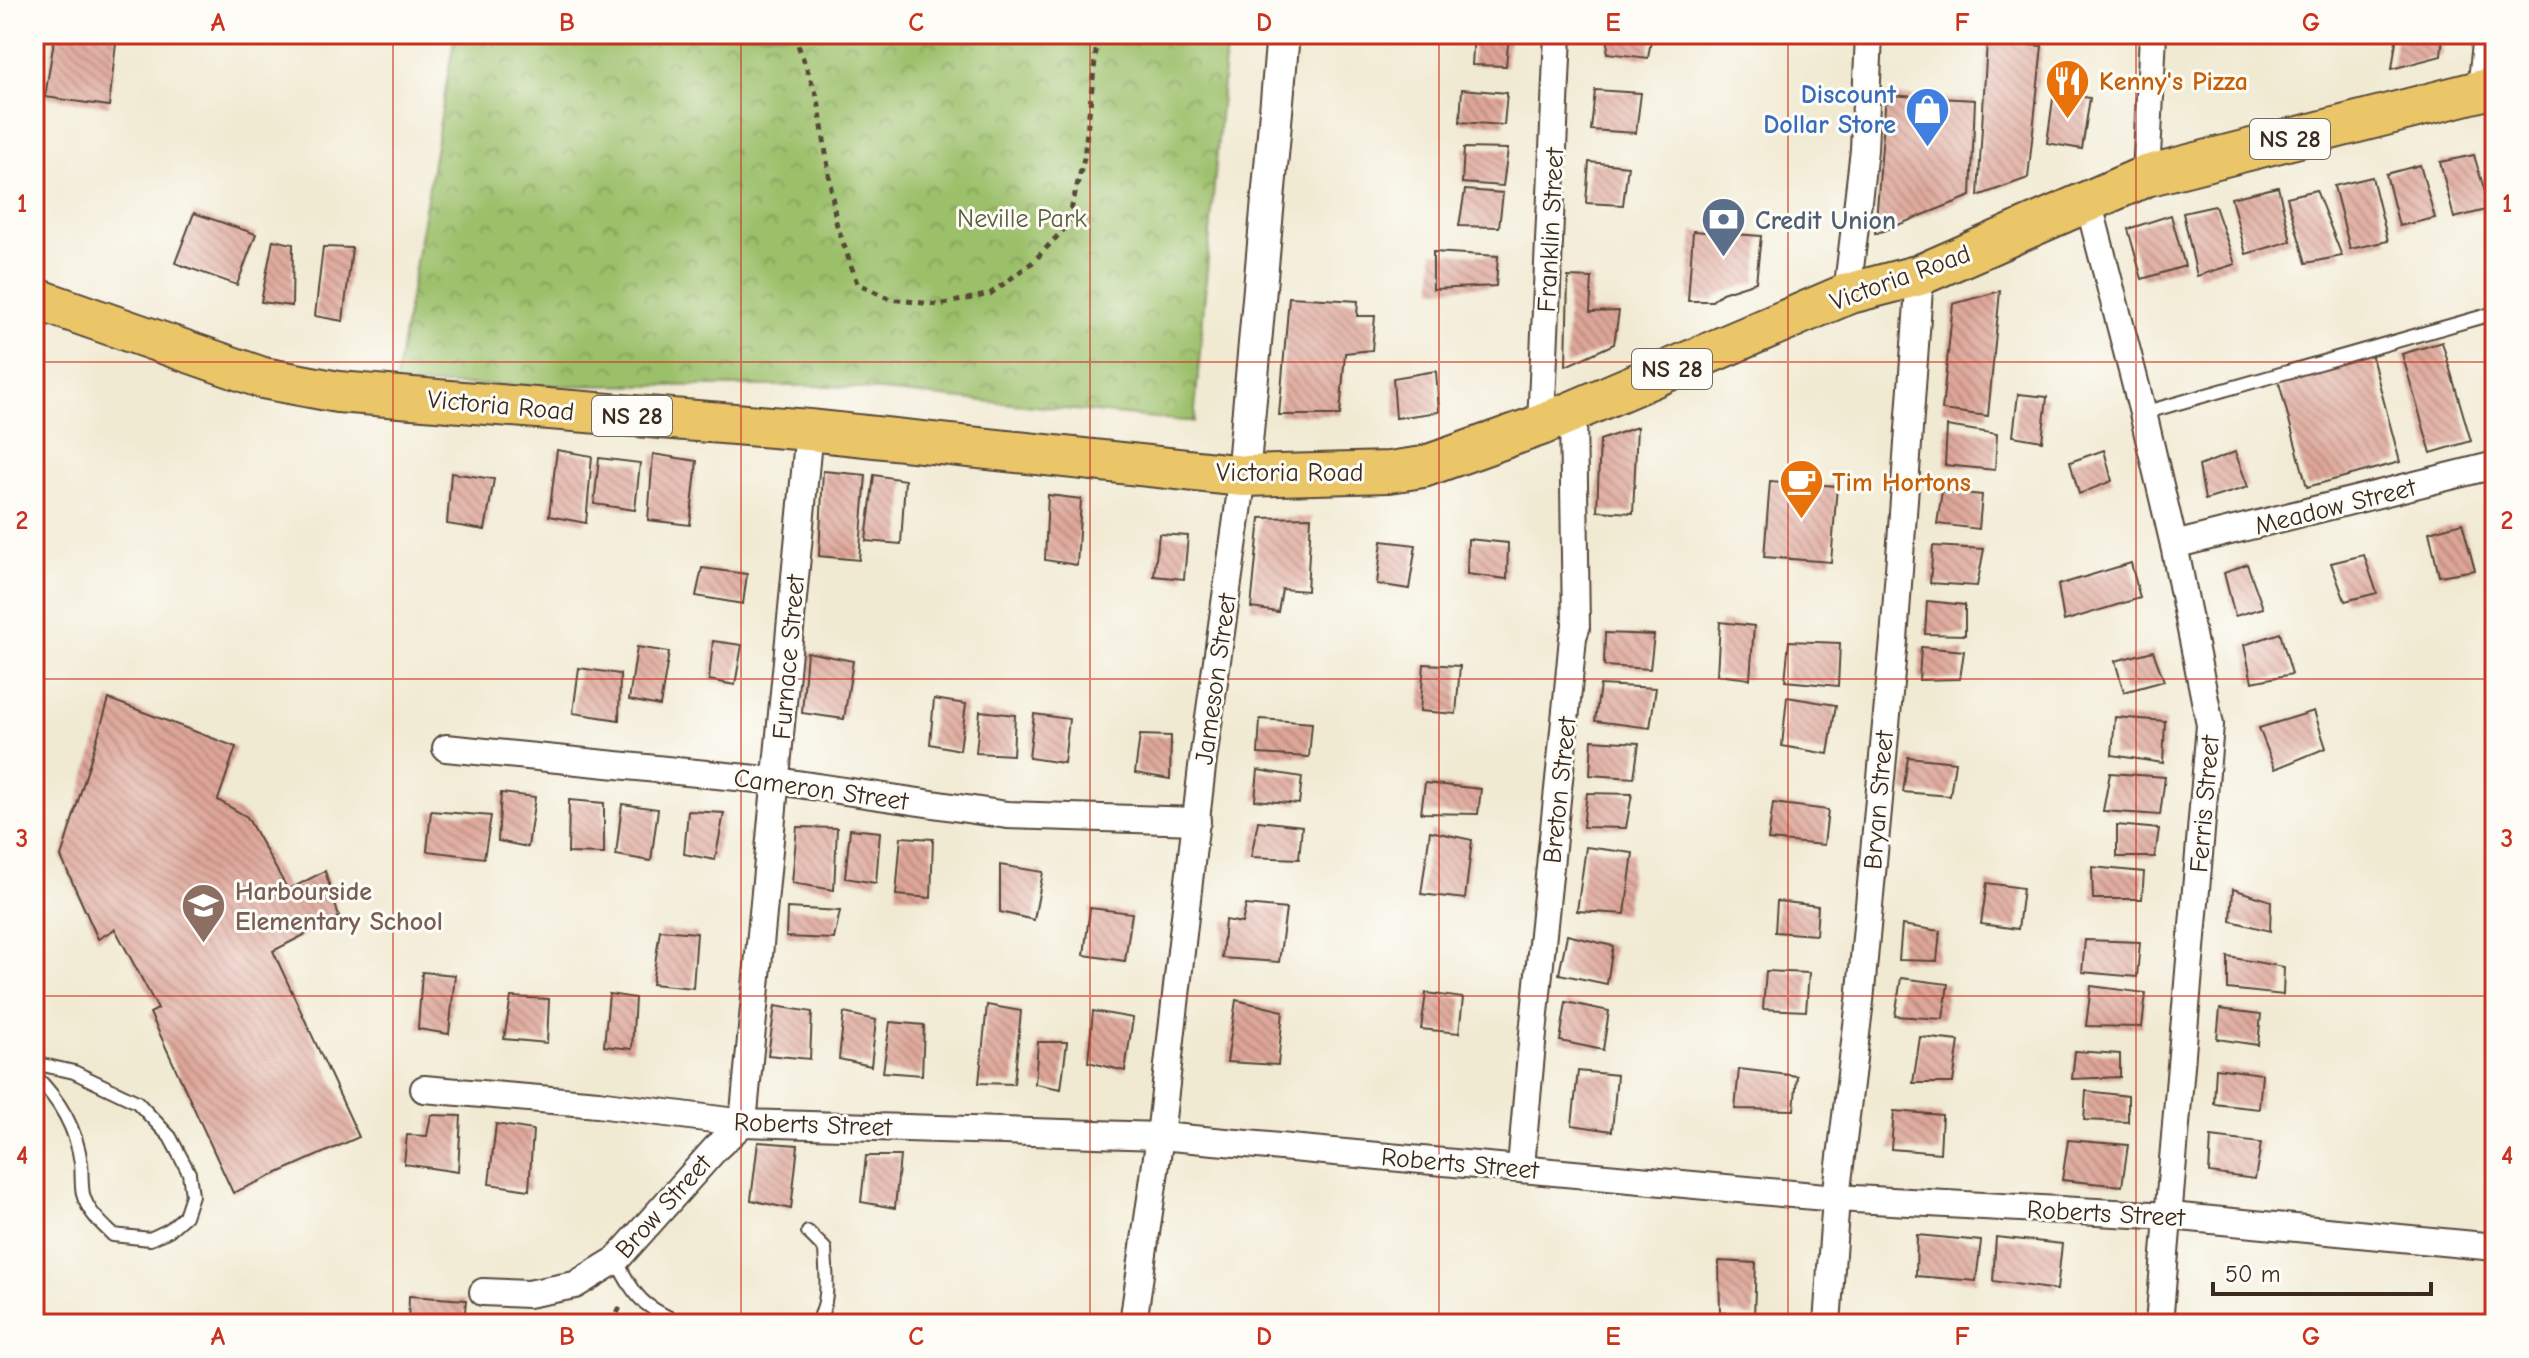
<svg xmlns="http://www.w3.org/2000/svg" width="2529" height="1358" font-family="'Comic Neue',sans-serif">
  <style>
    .park { fill: url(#park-crowns); stroke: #6c7544; stroke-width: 2 }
    .building { fill: url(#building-back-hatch) }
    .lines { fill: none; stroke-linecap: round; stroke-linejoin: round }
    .service-casing { stroke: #564739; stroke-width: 16 }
    .minor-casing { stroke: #564739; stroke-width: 30 }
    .tertiary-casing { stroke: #564739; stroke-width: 36 }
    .primary-casing { stroke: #564739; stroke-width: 44 }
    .path { stroke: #564739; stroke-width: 5; stroke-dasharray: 6 6; stroke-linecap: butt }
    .service { stroke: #fff; stroke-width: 12 }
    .minor { stroke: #fff; stroke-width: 26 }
    .tertiary { stroke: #fff; stroke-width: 32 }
    .primary { stroke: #ebc669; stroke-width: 40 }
    .grid { fill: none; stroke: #c8321e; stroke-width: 2; stroke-opacity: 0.55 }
    .labels { text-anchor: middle; stroke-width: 6; stroke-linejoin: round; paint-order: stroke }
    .shield { fill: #fdfcf7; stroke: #75695f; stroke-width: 2 }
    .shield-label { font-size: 24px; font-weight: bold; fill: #3b2a1e }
    .food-label { font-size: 26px; font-weight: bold; fill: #c56008; stroke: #fdfcf7; text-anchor: start }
    .shop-label { font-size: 26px; font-weight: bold; fill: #366cbe; stroke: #fdfcf7; text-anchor: end }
    .park-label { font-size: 26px; fill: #5d5e39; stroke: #fdfcf7 }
    .service-label { font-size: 26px; font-weight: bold; fill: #4e5e75; stroke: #fdfcf7; text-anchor: start }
    .street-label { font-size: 26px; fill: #3b2a1e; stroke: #fdfcf7 }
    .education-label { font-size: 26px; font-weight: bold; fill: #785e54; stroke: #fdfcf7; text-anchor: start }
    .neatline { fill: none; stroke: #c8321e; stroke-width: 3 }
    .grid-label { font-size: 26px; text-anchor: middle; font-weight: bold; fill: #c8321e }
  </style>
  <defs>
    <pattern id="park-crowns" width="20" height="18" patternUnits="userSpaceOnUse" patternTransform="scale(2)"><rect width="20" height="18" fill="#9cc06a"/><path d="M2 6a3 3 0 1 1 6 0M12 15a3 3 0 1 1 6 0" fill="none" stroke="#809c57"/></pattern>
    <pattern id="building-back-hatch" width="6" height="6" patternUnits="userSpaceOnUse" patternTransform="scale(2)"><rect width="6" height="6" fill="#dea699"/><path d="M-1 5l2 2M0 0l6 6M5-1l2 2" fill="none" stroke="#b5877c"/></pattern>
  </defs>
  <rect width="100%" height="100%" fill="#fdfcf7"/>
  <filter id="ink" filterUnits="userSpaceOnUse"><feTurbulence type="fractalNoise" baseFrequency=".0125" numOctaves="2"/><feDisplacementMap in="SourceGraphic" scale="16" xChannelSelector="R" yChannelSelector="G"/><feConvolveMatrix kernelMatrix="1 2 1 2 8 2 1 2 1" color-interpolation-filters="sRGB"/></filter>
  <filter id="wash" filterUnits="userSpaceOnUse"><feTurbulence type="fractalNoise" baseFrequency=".006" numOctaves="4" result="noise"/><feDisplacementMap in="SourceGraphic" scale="32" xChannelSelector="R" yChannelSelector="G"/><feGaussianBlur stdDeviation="1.8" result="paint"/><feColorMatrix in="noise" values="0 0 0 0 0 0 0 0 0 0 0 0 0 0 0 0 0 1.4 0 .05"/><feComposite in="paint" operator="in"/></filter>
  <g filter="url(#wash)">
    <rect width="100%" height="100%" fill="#f1ead3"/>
    <path class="park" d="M455,34H1227L1194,422L832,386L395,385Z"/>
    <g id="blocks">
      <g class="building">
        <path d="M55,34H117L109,106L45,97Z"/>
        <path d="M1474,34H1509L1506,66L1472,65Z"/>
        <path d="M1609,34H1652L1648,58L1607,53Z"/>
        <path d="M2397,34H2443L2441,56L2392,69Z"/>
        <path d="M1987,41L2042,46L2028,178L1978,196Z"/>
        <path d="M1462,89L1507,93L1504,125L1460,122Z"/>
        <path d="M1595,90L1641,93L1636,133L1591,130Z"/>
        <path d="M2054,92L2090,98L2082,149L2047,143Z"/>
        <path d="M1886,95L1975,100L1971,196L1875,234Z"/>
        <path d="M1464,148L1508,149L1503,186L1462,183Z"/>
        <path d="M2474,155L2490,209L2454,218L2440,162Z"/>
        <path d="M1589,162L1628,166L1623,205L1586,203Z"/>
        <path d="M2420,165L2435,218L2399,226L2386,174Z"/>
        <path d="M2372,177L2388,241L2350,249L2334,186Z"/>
        <path d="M2278,187L2291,241L2246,254L2231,198Z"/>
        <path d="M1465,190L1503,193L1499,227L1459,226Z"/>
        <path d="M2316,190L2342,256L2306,263L2287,197Z"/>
        <path d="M2215,206L2235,264L2197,276L2183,213Z"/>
        <path d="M194,213L256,234L237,285L175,263Z"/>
        <path d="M2171,215L2185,266L2142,279L2128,229Z"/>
        <path d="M1693,231L1761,236L1756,282L1722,293L1712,301H1688Z"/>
        <path d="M273,240L293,244L292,306L261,302Z"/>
        <path d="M323,247L352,248L343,321L315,316Z"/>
        <path d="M1433,252L1498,256L1496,286L1433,289Z"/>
        <path d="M1568,277L1592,278L1590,312L1619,311L1614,344L1566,366Z"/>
        <path d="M2000,291L1988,416L1942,410L1953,304Z"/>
        <path d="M1289,297L1358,301L1357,316H1375L1372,350L1345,353L1340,415H1279Z"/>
        <path d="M2442,342L2471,441L2431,453L2402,354Z"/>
        <path d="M2371,353L2400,462L2307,487L2278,379Z"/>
        <path d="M1436,371L1439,412L1396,418L1393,378Z"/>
        <path d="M2018,394L2047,397L2042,441L2013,436Z"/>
        <path d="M1947,426L1997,434L1995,470L1945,465Z"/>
        <path d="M1637,427L1633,513L1597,511L1600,440Z"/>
        <path d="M557,450L592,456L586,523L549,516Z"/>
        <path d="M2104,450L2112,481L2079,494L2070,462Z"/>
        <path d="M2235,452L2248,487L2205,500L2199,466Z"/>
        <path d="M653,454L697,461L690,525L648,520Z"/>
        <path d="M599,458L640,463L635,510L594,504Z"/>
        <path d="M823,471L866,475L859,560L819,556Z"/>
        <path d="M451,473L494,479L485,530L447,524Z"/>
        <path d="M874,475L905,480L901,544L866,541Z"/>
        <path d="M1770,481L1837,486L1831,562L1764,557Z"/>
        <path d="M1942,491L1982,495L1979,529L1937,524Z"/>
        <path d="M1048,495L1081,499L1077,565L1045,560Z"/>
        <path d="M1311,517L1307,591L1282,589L1278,612L1251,608L1260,518Z"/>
        <path d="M2462,523L2475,570L2439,576L2429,532Z"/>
        <path d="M2495,523V563L2492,564L2488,525Z"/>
        <path d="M1159,534L1188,536L1184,579L1154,576Z"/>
        <path d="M1468,539L1508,543L1507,579L1467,574Z"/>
        <path d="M1382,541L1416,545L1409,589L1377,584Z"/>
        <path d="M1933,546L1984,549L1977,586L1930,583Z"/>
        <path d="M2364,555L2377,593L2345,601L2331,563Z"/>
        <path d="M2131,563L2140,598L2064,621L2058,585Z"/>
        <path d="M2247,564L2263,608L2235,616L2224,573Z"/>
        <path d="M702,568L747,574L743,604L696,596Z"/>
        <path d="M1927,601L1965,605V635L1925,634Z"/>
        <path d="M1720,622L1754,626L1750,679L1717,675Z"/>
        <path d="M1605,633L1654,635L1650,669L1604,666Z"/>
        <path d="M2280,633L2292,674L2252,682L2244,645Z"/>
        <path d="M713,641L742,645L735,685L709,680Z"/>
        <path d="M1789,641L1840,643L1838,686L1785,681Z"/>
        <path d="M637,647L669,652L660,706L629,700Z"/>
        <path d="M1921,647L1964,651L1960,679L1919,680Z"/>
        <path d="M2153,651L2164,681L2124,692L2115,661Z"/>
        <path d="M807,652L853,661L844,719L802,713Z"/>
        <path d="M1424,664L1460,666L1456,714L1420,711Z"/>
        <path d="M579,668L620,674L619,720L573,713Z"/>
        <path d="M1600,685L1656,688L1650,728L1595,721Z"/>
        <path d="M1787,697L1836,705L1828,754L1782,746Z"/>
        <path d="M109,699L236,747L218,800L247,817L288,890L325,871L339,917L273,951L359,1137L233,1193L150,1013L158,1009L115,929L98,939L61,857Z"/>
        <path d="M934,699L966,704L960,750L930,744Z"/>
        <path d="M980,711L1015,715L1013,755L976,753Z"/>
        <path d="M2314,711L2326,748L2275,769L2259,728Z"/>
        <path d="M1034,714L1069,719L1064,763L1029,758Z"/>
        <path d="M2115,717L2165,721L2163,763L2112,755Z"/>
        <path d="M1260,719L1312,723L1309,757L1258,754Z"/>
        <path d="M1140,735L1171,736L1170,779L1135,773Z"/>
        <path d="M1592,740L1639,743L1634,778L1590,775Z"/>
        <path d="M1908,757L1955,762L1950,796L1903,792Z"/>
        <path d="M1258,770L1302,777L1299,804L1255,800Z"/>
        <path d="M2110,773L2165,777L2160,815L2103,811Z"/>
        <path d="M1425,783L1481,789L1478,814L1421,813Z"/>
        <path d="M501,793L535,797L528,847L498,841Z"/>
        <path d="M1587,793L1632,794L1626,828L1583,827Z"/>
        <path d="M569,800L604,803V854L568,853Z"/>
        <path d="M1773,803L1828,810L1824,845L1768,840Z"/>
        <path d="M622,804L658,809L651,861L616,855Z"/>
        <path d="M431,811L491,816L484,858L427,851Z"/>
        <path d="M688,811L724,813L715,860L684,854Z"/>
        <path d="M1258,821L1302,826L1299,859L1251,857Z"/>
        <path d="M2117,825L2159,829L2155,857H2117Z"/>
        <path d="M797,827L837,828L834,890L792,883Z"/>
        <path d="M850,829L880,832L876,883L845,878Z"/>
        <path d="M1430,831L1472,840L1465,899L1421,894Z"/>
        <path d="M901,837L933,839L931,898L896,895Z"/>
        <path d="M1586,847L1633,853L1625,914L1577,911Z"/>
        <path d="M1000,865L1043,872L1034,920L1000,912Z"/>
        <path d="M2092,867L2144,872L2142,899H2093Z"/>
        <path d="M1987,883L2023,888L2018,929L1981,924Z"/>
        <path d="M2233,889L2271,901L2270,931L2231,921Z"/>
        <path d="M1777,901L1818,906L1816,935L1775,932Z"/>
        <path d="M1246,905L1286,909L1279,962L1222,958L1225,920L1242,923Z"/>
        <path d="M787,908L840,911L834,939L786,937Z"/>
        <path d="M1090,908L1132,913L1125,961L1084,955Z"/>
        <path d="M1902,925L1940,931L1937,961L1899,960Z"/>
        <path d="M660,930L697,933L693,988L652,984Z"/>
        <path d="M1567,935L1613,946L1607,984L1559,974Z"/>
        <path d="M2085,940L2140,942L2137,977L2082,972Z"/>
        <path d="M2228,957L2284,967L2283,995L2228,989Z"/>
        <path d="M1766,971L1809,973L1806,1011L1763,1009Z"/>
        <path d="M422,972L455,975L449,1034L418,1029Z"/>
        <path d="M1901,978L1948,984L1943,1019L1895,1016Z"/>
        <path d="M2091,986L2146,993L2142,1027L2086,1026Z"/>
        <path d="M1426,993L1463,998L1459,1033L1421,1029Z"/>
        <path d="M609,994L635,998L632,1049L604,1046Z"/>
        <path d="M511,997L549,999L547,1043L504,1039Z"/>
        <path d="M1236,1000L1283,1011L1278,1065L1227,1062Z"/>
        <path d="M1566,1002L1609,1011L1603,1050L1560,1041Z"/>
        <path d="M987,1005L1021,1011L1014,1084L979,1083Z"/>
        <path d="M775,1006L812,1012L810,1059L768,1055Z"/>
        <path d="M2220,1009L2261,1014L2258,1045L2217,1039Z"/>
        <path d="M1093,1011L1133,1018L1125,1071L1088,1062Z"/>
        <path d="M844,1013L876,1020L871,1066L839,1059Z"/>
        <path d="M890,1022L924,1025L922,1075L883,1072Z"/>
        <path d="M1920,1037L1959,1041L1953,1083H1913Z"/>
        <path d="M1038,1042H1067L1061,1089L1035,1084Z"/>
        <path d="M2075,1051L2120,1054V1077L2072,1079Z"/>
        <path d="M2216,1068L2262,1074L2259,1109L2214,1104Z"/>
        <path d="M1739,1069L1797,1076L1794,1110L1735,1109Z"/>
        <path d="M1578,1071L1617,1075L1612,1131L1572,1125Z"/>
        <path d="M2086,1091L2128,1096V1122L2084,1120Z"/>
        <path d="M1894,1111L1942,1115L1940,1153L1891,1149Z"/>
        <path d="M431,1115L461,1116L458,1172L404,1164L407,1135L427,1136Z"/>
        <path d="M496,1124L533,1130L529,1190L489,1184Z"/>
        <path d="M2211,1137L2261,1143L2255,1179L2209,1173Z"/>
        <path d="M2068,1140L2128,1145L2122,1186L2062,1180Z"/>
        <path d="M758,1142L798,1145L791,1209L751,1200Z"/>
        <path d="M866,1156H900L895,1208L861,1202Z"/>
        <path d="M1917,1235L1981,1241L1976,1281L1916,1276Z"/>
        <path d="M1996,1237L2062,1244L2057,1290L1993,1281Z"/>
        <path d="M1719,1261L1756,1263L1754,1316L1720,1312Z"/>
        <path d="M409,1296L466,1300L464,1324H408Z"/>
      </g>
    </g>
  </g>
  <g filter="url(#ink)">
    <use href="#blocks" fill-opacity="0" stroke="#564739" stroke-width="2"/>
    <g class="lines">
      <defs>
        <g id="service">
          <path d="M2143,413L2495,313"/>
          <path d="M34,1063L74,1072L137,1102L170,1137L189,1173L192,1195L185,1216L169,1230L150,1239L113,1235C101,1223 87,1211 83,1194C81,1184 82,1173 81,1163C76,1127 59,1099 34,1075"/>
          <path d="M808,1232L825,1249C826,1273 831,1303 816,1324"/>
          <path d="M616,1260C636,1299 643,1307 683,1324"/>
        </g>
        <g id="minor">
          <path d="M2481,90L2487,34"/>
          <path d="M2146,176L2153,34"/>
          <path d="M2088,201L2143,413L2174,545L2210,725L2159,1324"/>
          <path d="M1847,294L1864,150L1869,34"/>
          <path d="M1541,425L1558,34"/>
          <path d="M2174,545L2495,465"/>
          <path d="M446,748L777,781L1007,815L1197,821"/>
          <path d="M424,1089L598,1104L743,1123L1160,1136L1836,1198L2170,1216L2495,1247"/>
          <path d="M743,1123L809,430"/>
          <path d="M1521,1168C1535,990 1557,814 1573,637L1576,628L1573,412"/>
          <path d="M483,1292L528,1294L575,1285L616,1260L716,1148L743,1123"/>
          <path d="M1133,1323L1160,1136L1202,767L1243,476"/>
          <path d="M1827,1324L1836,1198L1860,1001L1894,640L1920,275"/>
        </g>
        <path id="tertiary" d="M1243,476L1283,34"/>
        <path id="primary" d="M34,298L263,378L338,392L809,430L1243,476L1389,472L1423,467L1541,425L1847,294L1920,275L2146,176L2495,87"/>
      </defs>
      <use href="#service" class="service-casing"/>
      <use href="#minor" class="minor-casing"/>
      <use href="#tertiary" class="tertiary-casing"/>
      <use href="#primary" class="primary-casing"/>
      <g class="path">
        <path d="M794,34L818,99L836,222L857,283L890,299L939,305L990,294L1033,262L1067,226L1084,158L1098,34"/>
        <path d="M34,1317L47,1324"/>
        <path d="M612,1324L621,1305"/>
      </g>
      <use href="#service" class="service"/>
      <use href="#minor" class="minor"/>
      <use href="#tertiary" class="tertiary"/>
      <use href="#primary" class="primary"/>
    </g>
  </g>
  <path class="grid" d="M393,34V1324M741,34V1324M1090,34V1324M1439,34V1324M1788,34V1324M2136,34V1324M34,362H2495M34,679H2495M34,996H2495"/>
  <defs>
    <symbol id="restaurant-pin" viewBox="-11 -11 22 30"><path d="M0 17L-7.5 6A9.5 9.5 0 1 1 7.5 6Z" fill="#e8710a" stroke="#fdfcf7"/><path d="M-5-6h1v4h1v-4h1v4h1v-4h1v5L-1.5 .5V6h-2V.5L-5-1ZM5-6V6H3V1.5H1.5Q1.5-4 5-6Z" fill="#fff"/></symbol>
    <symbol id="shop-pin" viewBox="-11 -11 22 30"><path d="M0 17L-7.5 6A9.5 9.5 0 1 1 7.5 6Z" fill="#3f7fe0" stroke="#fdfcf7"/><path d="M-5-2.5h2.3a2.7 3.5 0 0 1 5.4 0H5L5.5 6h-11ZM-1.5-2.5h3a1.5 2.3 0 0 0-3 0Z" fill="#fff"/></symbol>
    <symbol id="bank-pin" viewBox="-11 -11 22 30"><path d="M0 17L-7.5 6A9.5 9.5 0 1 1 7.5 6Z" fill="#5c6f8a" stroke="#fdfcf7"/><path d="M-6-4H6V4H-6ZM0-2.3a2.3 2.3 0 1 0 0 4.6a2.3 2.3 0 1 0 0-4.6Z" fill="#fff"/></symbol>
    <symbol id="cafe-pin" viewBox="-11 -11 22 30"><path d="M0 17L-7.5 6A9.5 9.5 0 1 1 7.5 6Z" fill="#e8710a" stroke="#fdfcf7"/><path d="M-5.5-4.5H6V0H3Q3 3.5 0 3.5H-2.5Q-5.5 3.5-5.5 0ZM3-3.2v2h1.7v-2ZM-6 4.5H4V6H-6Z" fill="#fff"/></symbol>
    <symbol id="school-pin" viewBox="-11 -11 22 30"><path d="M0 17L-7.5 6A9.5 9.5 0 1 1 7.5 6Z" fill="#8d6e63" stroke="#fdfcf7"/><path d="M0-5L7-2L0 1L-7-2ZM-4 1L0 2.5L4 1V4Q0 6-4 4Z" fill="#fff"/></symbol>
  </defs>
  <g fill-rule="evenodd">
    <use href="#restaurant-pin" x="2042" y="56" width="51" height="69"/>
    <use href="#shop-pin" x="1902" y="84" width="51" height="69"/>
    <use href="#bank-pin" x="1698" y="194" width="51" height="69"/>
    <use href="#cafe-pin" x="1776" y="456" width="51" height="69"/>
    <use href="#school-pin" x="178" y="880" width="51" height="69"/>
  </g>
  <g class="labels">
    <g class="shield">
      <rect x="2250" y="119" width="80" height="40" rx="6"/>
      <rect x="1632" y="349" width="80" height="40" rx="6"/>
      <rect x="592" y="396" width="80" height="40" rx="6"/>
    </g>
    <g class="shield-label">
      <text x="2290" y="147">NS 28</text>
      <text x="1672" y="377">NS 28</text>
      <text x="632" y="424">NS 28</text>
    </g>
    <g class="food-label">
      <text x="2099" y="90">Kenny's Pizza</text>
      <text x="1832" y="491">Tim Hortons</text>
    </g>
    <g class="shop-label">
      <text x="1896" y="103">Discount<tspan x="1896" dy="30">Dollar Store</tspan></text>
    </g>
    <g class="park-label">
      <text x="1022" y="227">Neville Park</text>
    </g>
    <g class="service-label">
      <text x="1755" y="229">Credit Union</text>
    </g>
    <g class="street-label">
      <text transform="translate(1550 230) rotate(-87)" y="9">Franklin Street</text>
      <text transform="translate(1900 277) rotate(-20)" y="9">Victoria Road</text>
      <text transform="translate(501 405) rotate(5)" y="9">Victoria Road</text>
      <text x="1290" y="481">Victoria Road</text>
      <text transform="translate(2335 506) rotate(-14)" y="9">Meadow Street</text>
      <text transform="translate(788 657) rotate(-85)" y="9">Furnace Street</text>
      <text transform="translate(1215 679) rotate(-82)" y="9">Jameson Street</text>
      <text transform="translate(821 789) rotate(8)" y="9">Cameron Street</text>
      <text transform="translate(1559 790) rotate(-84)" y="9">Breton Street</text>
      <text transform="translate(1878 800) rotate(-85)" y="9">Bryan Street</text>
      <text transform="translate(2204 804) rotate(-85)" y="9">Ferris Street</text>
      <text transform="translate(813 1124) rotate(2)" y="9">Roberts Street</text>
      <text transform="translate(1460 1163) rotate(5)" y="9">Roberts Street</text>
      <text transform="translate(663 1206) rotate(-48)" y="9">Brow Street</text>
      <text transform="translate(2106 1213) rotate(3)" y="9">Roberts Street</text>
    </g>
    <g class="education-label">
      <text x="235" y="900">Harbourside<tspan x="235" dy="30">Elementary School</tspan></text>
    </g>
  </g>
  <rect width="2529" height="1358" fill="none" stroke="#fdfcf7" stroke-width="88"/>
  <path d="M2213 1282v12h218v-12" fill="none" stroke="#3b2a1e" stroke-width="4"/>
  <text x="2225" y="1282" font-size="24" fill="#3b2a1e" stroke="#fdfcf7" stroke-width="6" paint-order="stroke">50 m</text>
  <rect x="44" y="44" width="2441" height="1270" class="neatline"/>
  <g class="grid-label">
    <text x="218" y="31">A</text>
    <text x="567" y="31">B</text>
    <text x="916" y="31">C</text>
    <text x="1264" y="31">D</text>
    <text x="1613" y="31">E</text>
    <text x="1962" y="31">F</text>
    <text x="2311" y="31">G</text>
    <text x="22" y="212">1</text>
    <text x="2507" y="212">1</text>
    <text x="22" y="529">2</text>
    <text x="2507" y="529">2</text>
    <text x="22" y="847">3</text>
    <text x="2507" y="847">3</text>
    <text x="22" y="1164">4</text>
    <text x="2507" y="1164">4</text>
    <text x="218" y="1345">A</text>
    <text x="567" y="1345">B</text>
    <text x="916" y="1345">C</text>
    <text x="1264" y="1345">D</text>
    <text x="1613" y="1345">E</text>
    <text x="1962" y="1345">F</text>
    <text x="2311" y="1345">G</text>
  </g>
</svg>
